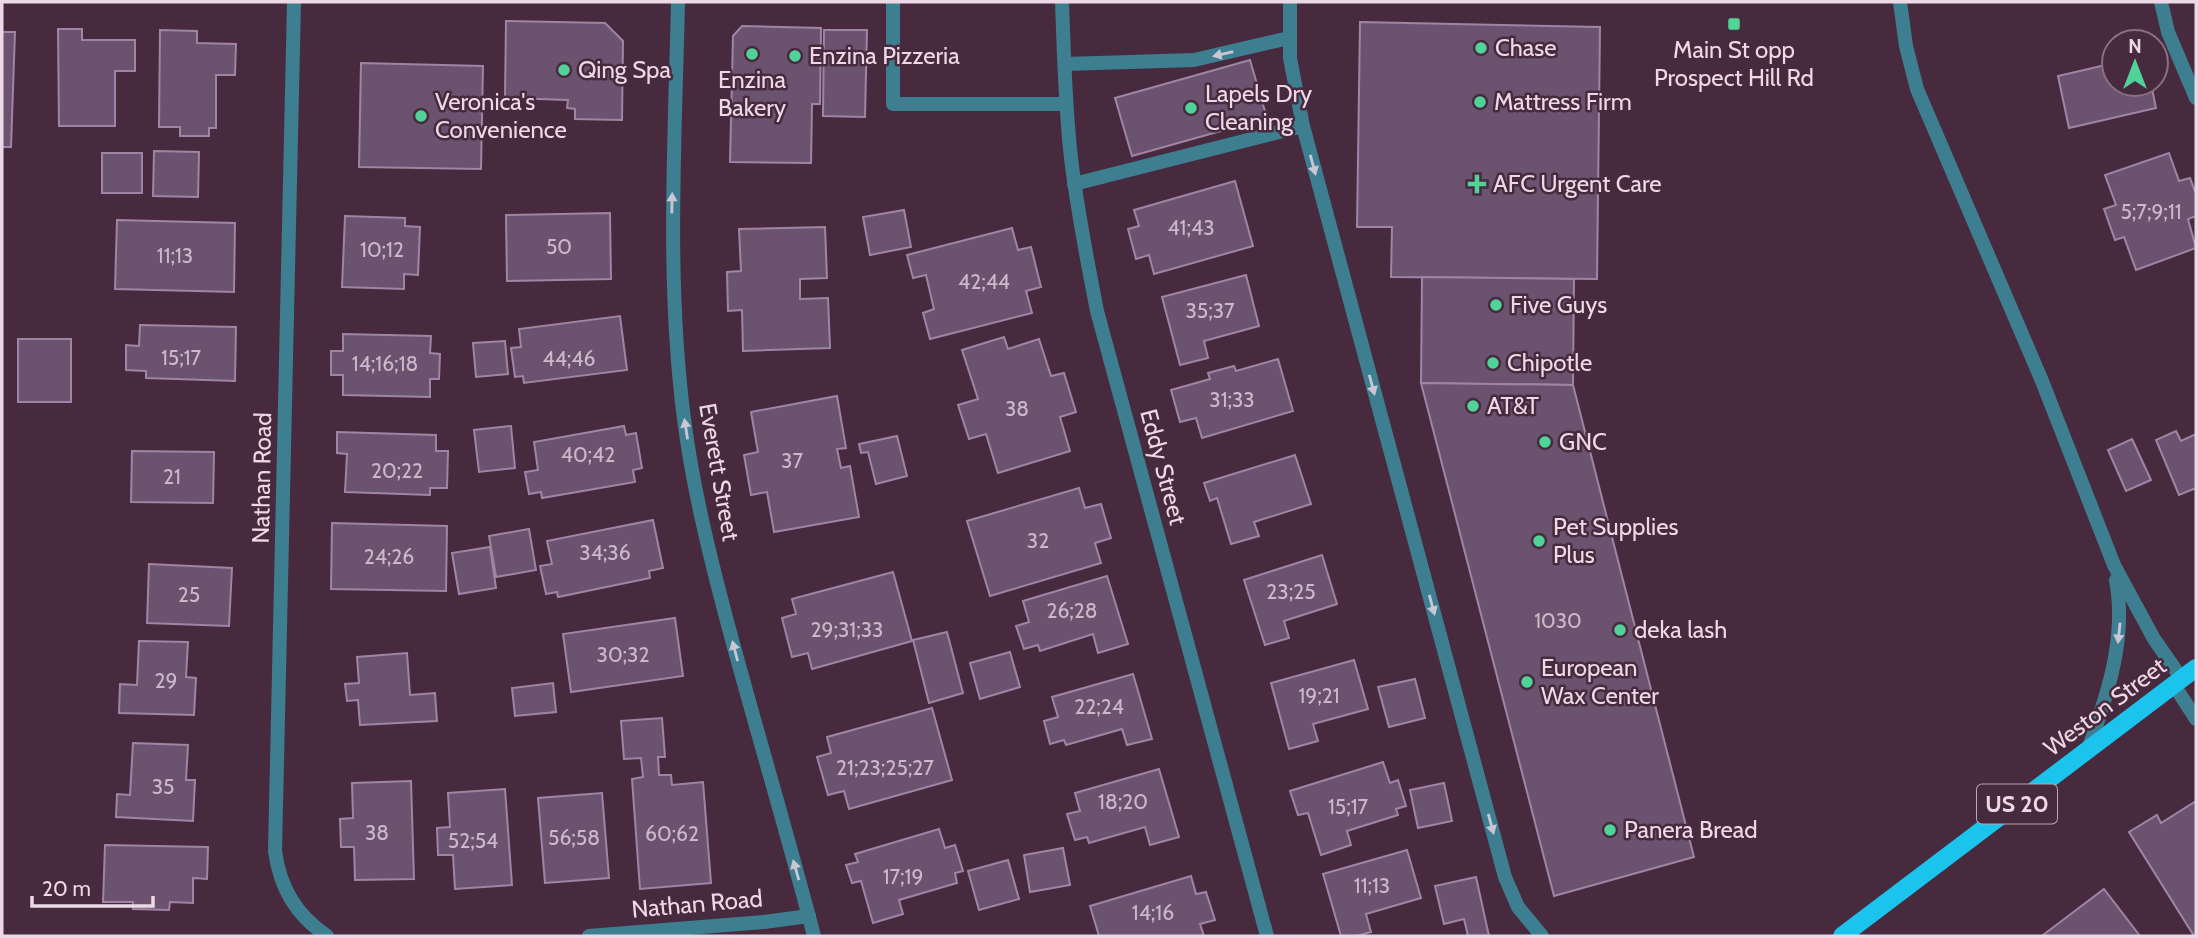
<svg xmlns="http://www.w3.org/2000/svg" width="2198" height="938" font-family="Cabin,sans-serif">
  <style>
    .building { fill: #6b5370; stroke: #9f85a5; stroke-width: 2 }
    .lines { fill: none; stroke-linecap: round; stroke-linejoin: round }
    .lane { stroke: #3e7e91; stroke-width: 14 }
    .street { stroke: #3e7e91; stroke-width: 14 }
    .primary { stroke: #1ac4ed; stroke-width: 18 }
    .oneway { fill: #cac7d4 }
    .poi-dot { fill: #50d398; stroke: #482a3e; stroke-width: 2.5 }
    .labels { text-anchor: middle; stroke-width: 5; stroke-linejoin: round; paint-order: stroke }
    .number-label { font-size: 21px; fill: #ccb8c8 }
    .shield { fill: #482a3e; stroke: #bca4b3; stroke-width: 2 }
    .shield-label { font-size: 23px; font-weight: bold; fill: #edd9e5 }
    .poi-label { font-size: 24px; fill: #edd9e5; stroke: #482a3e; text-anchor: start }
    .street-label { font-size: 24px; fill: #edd9e5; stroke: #482a3e }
  </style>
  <rect width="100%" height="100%" fill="#482a3e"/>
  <g class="building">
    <path d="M506,21L605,23L623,41L622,120L575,119V109L567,108L568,100L505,98Z"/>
    <path d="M1360,22L1600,27L1597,279L1391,277L1392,227H1357Z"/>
    <path d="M742,26L821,28L820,104H812L811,163L730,162L733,36Z"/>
    <path d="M58,29H82V40H135V71H115V126H59Z"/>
    <path d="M160,30L197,31V43L236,44L235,75H216V128H209V136H180V127H159Z"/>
    <path d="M824,30H867L865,117L823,116Z"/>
    <path d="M2,32H15L11,147H2Z"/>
    <path d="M1250,60L1267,118L1132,156L1115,98Z"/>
    <path d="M361,63L483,66L481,169L359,167Z"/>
    <path d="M2114,63V84H2151L2156,108L2069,128L2058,76Z"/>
    <path d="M154,151L199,152L198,197L153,196Z"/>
    <rect x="102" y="153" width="40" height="40"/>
    <path d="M2169,153L2179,181L2190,178L2196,194V216L2188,219L2196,248L2136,270L2124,237L2115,240L2104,209L2116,205L2105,175Z"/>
    <path d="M1235,181L1253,246L1154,274L1149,255L1136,259L1128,229L1139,226L1134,210Z"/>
    <path d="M904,210L911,247L870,255L863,217Z"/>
    <path d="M610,213L611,279L507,281L506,215Z"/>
    <path d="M345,216L405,218V226L420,227L418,275L404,274V289L342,287Z"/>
    <path d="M117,220L235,223L234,292L115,289Z"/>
    <path d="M825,227L827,278L800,279V299L828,298L830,348L743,351L742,310L728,311L727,272L741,271L739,229Z"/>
    <path d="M1012,228L1018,250L1031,247L1041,287L1026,291L1032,313L930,339L923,313L934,309L926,275L913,278L907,255Z"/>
    <path d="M1246,275L1259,326L1204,341L1208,358L1180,365L1162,297Z"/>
    <path d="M1422,277L1574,279L1573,385L1421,383Z"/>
    <path d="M620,316L627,370L524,383L523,376L515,377L511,348L521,347L519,329Z"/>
    <path d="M140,325L236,327L235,381L146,378V371L126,370V345L139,346Z"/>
    <path d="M343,334L431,336L430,353L440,354L439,379H430V397L343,395V375H331V351H343Z"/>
    <path d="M1004,337L1008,349L1039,339L1051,376L1064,373L1076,412L1060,417L1070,451L998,473L986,434L969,439L958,405L978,399L962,350Z"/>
    <rect x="18" y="339" width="53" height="63"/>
    <path d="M505,341L508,374L476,377L473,343Z"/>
    <path d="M1278,359L1293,411L1202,438L1196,418L1180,422L1171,390L1210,379L1208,373L1234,366L1236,371Z"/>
    <path d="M1421,383L1573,385L1694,857L1554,896Z"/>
    <path d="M837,396L846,448L837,449L841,468L850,466L859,517L774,532L767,492L751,495L744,455L758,452L751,412Z"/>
    <path d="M511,426L515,468L479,472L474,430Z"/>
    <path d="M624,426L626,435L636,433L642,468L633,470L635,482L542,498L541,492L529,494L525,472L538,470L534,442Z"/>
    <path d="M2176,431L2181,441L2196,434V488L2179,495L2156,440Z"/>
    <path d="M337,432L436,435V451H448L447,488H430V495L345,492L347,454L337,453Z"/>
    <path d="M897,436L907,476L876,484L868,452L861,453L859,444Z"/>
    <path d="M2132,439L2151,480L2126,491L2108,450Z"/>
    <path d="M132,451L214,452L213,503L131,502Z"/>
    <path d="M1295,455L1311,504L1254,522L1259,536L1231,544L1217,498L1210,501L1204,483Z"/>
    <path d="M1079,488L1085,508L1101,504L1111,538L1095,543L1101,563L990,596L967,521Z"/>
    <path d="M653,520L663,568L649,571L650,578L558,597L557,592L546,594L540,566L552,564L547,541Z"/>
    <path d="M332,523L447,526L446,591L331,589Z"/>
    <path d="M529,529L536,570L496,577L489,536Z"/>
    <path d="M490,547L496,588L459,594L452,553Z"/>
    <path d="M1322,555L1337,604L1284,621L1289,638L1265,645L1244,580Z"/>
    <path d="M149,564L232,568L229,626L147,623Z"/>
    <path d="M893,572L912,641L812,669L808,653L792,657L782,618L796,614L792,599Z"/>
    <path d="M1107,576L1128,644L1098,653L1093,634L1040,651L1038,645L1024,649L1016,626L1029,622L1023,601Z"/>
    <path d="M675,618L683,676L571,692L563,634Z"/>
    <path d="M947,632L963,693L929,703L913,640Z"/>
    <path d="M139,641L188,642L186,677L196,678L194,715L119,713L120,684L137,685Z"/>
    <path d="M1010,652L1020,687L980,699L970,663Z"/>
    <path d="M407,653L410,695L435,693L437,721L360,725L358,700L347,701L345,684L359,683L357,657Z"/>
    <path d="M1354,660L1368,709L1313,724L1318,741L1289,749L1271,683Z"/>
    <path d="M1133,674L1152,739L1127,745L1122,729L1066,745L1064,740L1050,744L1044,721L1058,717L1052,697Z"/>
    <path d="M1415,679L1425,718L1389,727L1378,687Z"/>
    <path d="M553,683L556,712L515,716L512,688Z"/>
    <path d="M932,708L952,780L849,809L844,791L828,795L817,757L831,753L827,737Z"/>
    <path d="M662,718L665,757H658L659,775H671L672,785L703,782L711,883L640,889L632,779L643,777L641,758L624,759L621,721Z"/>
    <path d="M133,743L188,745L186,780H195L193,821L116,817L117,794L130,795Z"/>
    <path d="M1383,762L1390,783L1398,780L1406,806L1396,809L1398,815L1347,831L1351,845L1321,855L1308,813L1298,815L1290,791Z"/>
    <path d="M1159,769L1179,837L1150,845L1145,827L1089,843L1087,837L1075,840L1067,814L1080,811L1075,793Z"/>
    <path d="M411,781L414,879L355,880L354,847H341L340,819L353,818L352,783Z"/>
    <path d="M1444,783L1452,821L1418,828L1410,790Z"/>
    <path d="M505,789L512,885L455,889L453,855H438L437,828L450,827L448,793Z"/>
    <path d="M602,793L609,878L545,883L538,798Z"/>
    <path d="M2196,801V936H2194L2129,832L2157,815L2161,823Z"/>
    <path d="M939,829L945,848L955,845L963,871L955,873L957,883L899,900L903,914L873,923L861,881L852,883L846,865L858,862L855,854Z"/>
    <path d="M105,845L208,847L207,879L193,878V903L170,902L169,910L133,909V902H103Z"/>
    <path d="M1063,848L1070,885L1030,892L1024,855Z"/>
    <path d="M1407,850L1421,898L1366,914L1371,932L1356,936H1341L1323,874Z"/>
    <path d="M1008,860L1019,899L979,910L968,871Z"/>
    <path d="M1191,876L1196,894L1206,892L1215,920L1200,924L1204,936H1099L1090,906Z"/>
    <path d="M1476,877L1489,936H1468L1464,919L1444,924L1435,886Z"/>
    <path d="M2104,889L2140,936H2044L2043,935Z"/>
  </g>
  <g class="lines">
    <g class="lane">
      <path d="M893,2V104H1066"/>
      <path d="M1290,2V58L1303,126L1505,877L1518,907L1542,936"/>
      <path d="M1900,2L1906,46L1917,89L2042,381L2114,565L2154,639L2182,679"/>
      <path d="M1065,64L1194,60L1289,38"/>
      <path d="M1074,184L1303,126"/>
      <path d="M2174,685L2196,719"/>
      <path d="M2088,750C2107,695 2127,639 2116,580"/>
    </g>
    <g class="street">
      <path d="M294,2L275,851C280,888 296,915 327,936"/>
      <path d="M678,2C675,141 666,280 684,419C693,489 710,557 728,625C756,729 787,832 814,936"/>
      <path d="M1062,2C1064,54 1065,106 1071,158C1077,209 1087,260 1097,311L1267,936"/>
      <path d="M2161,2L2168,32L2196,98"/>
      <path d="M589,936L764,922L809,916"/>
    </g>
    <path class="primary" d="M1842,936L2196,668"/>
  </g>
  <defs><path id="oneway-solid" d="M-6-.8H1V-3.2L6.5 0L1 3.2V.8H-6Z" transform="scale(1.75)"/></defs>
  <g class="oneway">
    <use href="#oneway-solid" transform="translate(1223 54) rotate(167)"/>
    <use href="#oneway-solid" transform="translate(1313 165) rotate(75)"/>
    <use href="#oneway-solid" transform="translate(672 203) rotate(-89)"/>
    <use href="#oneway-solid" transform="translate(1372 385) rotate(75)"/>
    <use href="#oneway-solid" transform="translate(686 429) rotate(-99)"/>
    <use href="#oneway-solid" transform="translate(1432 605) rotate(75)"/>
    <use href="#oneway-solid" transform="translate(2119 633) rotate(96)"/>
    <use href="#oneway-solid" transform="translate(735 651) rotate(-105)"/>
    <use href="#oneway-solid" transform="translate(1491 824) rotate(75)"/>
    <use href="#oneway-solid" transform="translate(796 870) rotate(-106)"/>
  </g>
  <g class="poi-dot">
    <rect x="1727" y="17" width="14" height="14" rx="3.5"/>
    <circle cx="1481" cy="48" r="7"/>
    <circle cx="752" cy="54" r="7"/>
    <circle cx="795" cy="56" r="7"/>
    <circle cx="564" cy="70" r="7"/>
    <circle cx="1480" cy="102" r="7"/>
    <circle cx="1191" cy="108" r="7"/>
    <circle cx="421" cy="116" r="7"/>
    <path d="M1473.5 173.5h7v7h7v7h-7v7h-7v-7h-7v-7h7z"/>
    <circle cx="1496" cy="305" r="7"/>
    <circle cx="1493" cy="363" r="7"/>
    <circle cx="1473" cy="406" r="7"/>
    <circle cx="1545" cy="442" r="7"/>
    <circle cx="1539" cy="541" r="7"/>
    <circle cx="1620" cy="630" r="7"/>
    <circle cx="1527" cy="682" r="7"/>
    <circle cx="1610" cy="830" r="7"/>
  </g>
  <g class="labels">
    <g class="number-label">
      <text x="2151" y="219">5;7;9;11</text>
      <text x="1191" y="235">41;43</text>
      <text x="559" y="254">50</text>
      <text x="382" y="257">10;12</text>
      <text x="175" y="263">11;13</text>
      <text x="984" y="289">42;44</text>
      <text x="1210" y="318">35;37</text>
      <text x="181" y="365">15;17</text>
      <text x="569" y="366">44;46</text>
      <text x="385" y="371">14;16;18</text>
      <text x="1232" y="407">31;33</text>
      <text x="1017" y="416">38</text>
      <text x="588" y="462">40;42</text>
      <text x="792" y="468">37</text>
      <text x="397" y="478">20;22</text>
      <text x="172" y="484">21</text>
      <text x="1038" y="548">32</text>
      <text x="605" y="560">34;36</text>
      <text x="389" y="564">24;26</text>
      <text x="1291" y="599">23;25</text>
      <text x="189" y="602">25</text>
      <text x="1072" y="618">26;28</text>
      <text x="1558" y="628">1030</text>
      <text x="847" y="637">29;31;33</text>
      <text x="623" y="662">30;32</text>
      <text x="166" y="688">29</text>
      <text x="1319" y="703">19;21</text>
      <text x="1099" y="714">22;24</text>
      <text x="885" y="775">21;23;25;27</text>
      <text x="163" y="794">35</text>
      <text x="1123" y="809">18;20</text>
      <text x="1348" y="814">15;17</text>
      <text x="377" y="840">38</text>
      <text x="672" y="841">60;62</text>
      <text x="574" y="845">56;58</text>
      <text x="473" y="848">52;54</text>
      <text x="903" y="884">17;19</text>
      <text x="1372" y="893">11;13</text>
      <text x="1153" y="920">14;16</text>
    </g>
    <rect class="shield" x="1977" y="784.5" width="80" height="39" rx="5"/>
    <g class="shield-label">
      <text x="2017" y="812">US 20</text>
    </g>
    <g class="poi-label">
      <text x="1495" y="56">Chase</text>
      <text x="1734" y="58" text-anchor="middle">Main St opp<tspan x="1734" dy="28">Prospect Hill Rd</tspan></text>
      <text x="809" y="64">Enzina Pizzeria</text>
      <text x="578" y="78">Qing Spa</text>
      <text x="752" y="88" text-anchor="middle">Enzina<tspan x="752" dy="28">Bakery</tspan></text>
      <text x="1205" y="102">Lapels Dry<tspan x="1205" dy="28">Cleaning</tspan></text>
      <text x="435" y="110">Veronica's<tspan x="435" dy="28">Convenience</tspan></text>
      <text x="1494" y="110">Mattress Firm</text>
      <text x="1493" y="192">AFC Urgent Care</text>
      <text x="1510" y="313">Five Guys</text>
      <text x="1507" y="371">Chipotle</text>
      <text x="1487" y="414">AT&amp;T</text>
      <text x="1559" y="450">GNC</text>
      <text x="1553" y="535">Pet Supplies<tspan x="1553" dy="28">Plus</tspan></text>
      <text x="1634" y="638">deka lash</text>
      <text x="1541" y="676">European<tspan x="1541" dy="28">Wax Center</tspan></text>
      <text x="1624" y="838">Panera Bread</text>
    </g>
    <g class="street-label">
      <text transform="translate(1163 467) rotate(75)" y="8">Eddy Street</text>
      <text transform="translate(719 472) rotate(80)" y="8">Everett Street</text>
      <text transform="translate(262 478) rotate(-89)" y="8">Nathan Road</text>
      <text transform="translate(2105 707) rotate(-37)" y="8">Weston Street</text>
      <text transform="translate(697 904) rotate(-5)" y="8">Nathan Road</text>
    </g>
  </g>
  <rect width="2198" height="938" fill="none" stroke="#edd9e5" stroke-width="7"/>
  <g transform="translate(2135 63)"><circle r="33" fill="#482a3e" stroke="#8a7081" stroke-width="2"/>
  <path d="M0-5L12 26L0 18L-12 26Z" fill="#50d398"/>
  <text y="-10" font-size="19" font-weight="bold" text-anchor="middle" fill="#edd9e5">N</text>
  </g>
  <path d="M32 896v10h121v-10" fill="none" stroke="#edd9e5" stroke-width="3.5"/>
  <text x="42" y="896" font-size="21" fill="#edd9e5" stroke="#482a3e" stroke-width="5" paint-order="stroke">20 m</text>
</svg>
